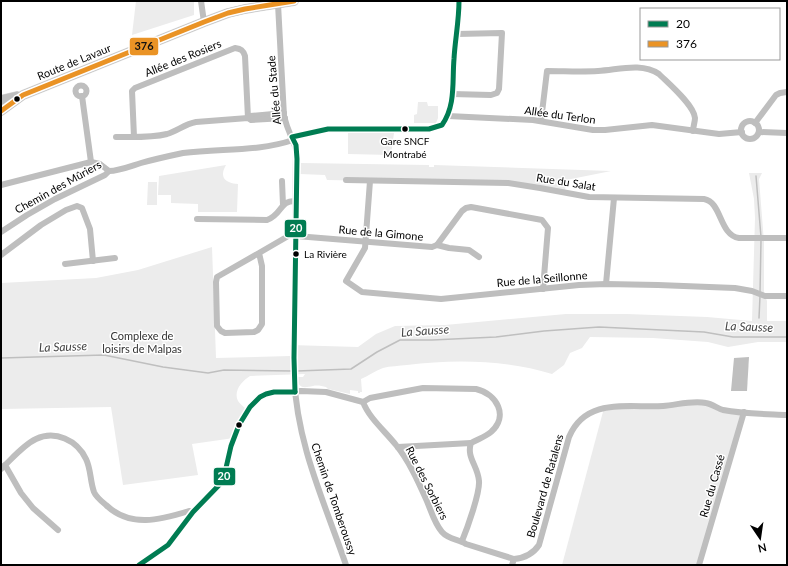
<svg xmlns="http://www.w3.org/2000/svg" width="788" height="566" font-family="Lato,sans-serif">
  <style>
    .green { fill: #ececec }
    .water { fill: #bfbfbf }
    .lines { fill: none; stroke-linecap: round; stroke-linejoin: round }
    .stream { stroke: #bfbfbf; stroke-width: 1.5 }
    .primary-casing { stroke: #dbdbdb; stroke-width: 10 }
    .street { stroke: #bebebe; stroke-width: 6 }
    .primary { stroke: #bebebe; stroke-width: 9 }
    .bus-1-casing { stroke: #fff; stroke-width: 8 }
    .bus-2-casing { stroke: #fff; stroke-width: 8 }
    .bus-1 { stroke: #007c52; stroke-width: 5 }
    .bus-2 { stroke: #ea9325; stroke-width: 5 }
    .bus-dot { fill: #000; stroke: #fff; stroke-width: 1.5 }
    .labels { text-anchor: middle; stroke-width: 3; stroke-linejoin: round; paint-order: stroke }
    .bus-label { font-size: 10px; fill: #000; stroke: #fff }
    .street-label { font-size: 11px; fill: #000; stroke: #fff }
    .park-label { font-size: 11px; fill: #333; stroke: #fff }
    .water-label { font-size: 12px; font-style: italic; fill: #444; stroke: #fff }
    .line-badge { stroke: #fff; stroke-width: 1.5 }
    .badge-label { font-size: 11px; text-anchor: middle; font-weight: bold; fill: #fff }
    .pale-badge-label { font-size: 11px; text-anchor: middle; font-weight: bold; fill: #111 }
  </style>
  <rect width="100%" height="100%" fill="#fff"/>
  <g class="green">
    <path d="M136,1H194V15L132,35Z"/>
    <path d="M418,102H427L428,106H438V118L436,123H414V115L417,114Z"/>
    <path d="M348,132L394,133L391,155L348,154Z"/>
    <path d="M301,163L429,165V167H434V165L611,171L566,180L565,193L518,184L327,180L325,175L300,174Z"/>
    <path d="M226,165C219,177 225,183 238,184L237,212H198V204L171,203V195H158L159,176Z"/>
    <path d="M749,173H762L759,179L764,242V293L767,301V321H787V342H758L728,347L708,342L653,338L590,337L582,348L570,353L564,365L552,374C506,360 455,359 407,365C399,366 390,366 383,368C375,371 368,376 361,379L362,392H360V393H358V391L350,390V394L328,389L326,387C322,386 317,385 313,386C304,388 298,389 297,377H303L305,374L250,376C242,381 233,391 238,401C240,404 244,407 247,410L234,438L192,444L198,475L123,485L111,407L2,409L1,389V283L96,278L138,270L212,247L216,358L290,356V345L358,347L376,334L395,326L445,325L566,314H627L707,317L752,321L755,218L754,199Z"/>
    <path d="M148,182H157V205H147Z"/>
    <path d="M706,403L744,412L700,565H562L604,408Z"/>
  </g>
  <path class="water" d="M749,357L747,391H731L734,358Z"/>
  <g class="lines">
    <g class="stream">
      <path d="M756,176L761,237"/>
      <path d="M760,293L761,240"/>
      <path d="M759,318L760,296"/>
      <path d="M1,358L104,355L163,367L208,373L224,370L293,371"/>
      <path d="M297,371L351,369L377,352L400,340H432L496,337L544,331L599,327L704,332L733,337H787"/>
    </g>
    <defs>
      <g id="primary">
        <path d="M1,100L17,96"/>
        <path d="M1,111L23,95L204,22L228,13L245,9L294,1"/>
      </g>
    </defs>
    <use href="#primary" class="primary-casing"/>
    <g class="street">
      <path d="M201,1L204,22"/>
      <path d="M278,4L284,116L287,126L296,149L294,376C297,445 324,501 346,565"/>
      <circle cx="81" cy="91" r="5.5"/>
      <path d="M452,94L491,95L497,93L499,89L502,33L457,34"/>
      <path d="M82,96L91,162"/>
      <path d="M448,116L533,120L593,130H605L652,125L719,134L742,132"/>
      <path d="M249,117L250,116L284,113"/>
      <path d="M541,121L547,71C564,71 581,72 598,71C618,70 641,62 659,74C668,83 694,105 695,118C695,122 693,127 693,131"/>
      <circle cx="750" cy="130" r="9"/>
      <path d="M755,123L776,95L780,93L787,92"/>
      <path d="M759,132L787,133"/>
      <path d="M116,137C132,137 151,138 167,134C177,131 185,124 196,122L248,118L251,120L285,118"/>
      <path d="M134,137L132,91L135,88L235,48C241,49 243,50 245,56L248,118"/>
      <path d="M292,137L304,135L316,131L328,129H429L442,125C454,111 453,86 454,69C454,65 453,60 454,56C455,38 460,20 459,1"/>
      <path d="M346,180L508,183L540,188L589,197L704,199C722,202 719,235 739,238H787"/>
      <path d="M282,181L283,205"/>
      <path d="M370,181L365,248L346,281L362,292L441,299L579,285L606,284L658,285L735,288L752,291L765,296H787"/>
      <path d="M1,185L91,162L100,164L109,171"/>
      <path d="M197,219L267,220C283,214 279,200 296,201"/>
      <path d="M1,232L27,215L55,199L105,175L109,171C119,171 131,166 141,163C155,159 169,156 183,153C220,148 258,152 293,140"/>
      <path d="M296,236L432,247L437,245L462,211L466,208L471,207L542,220L548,228L543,289"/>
      <path d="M437,245L449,248L469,250L479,257"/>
      <path d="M259,253L217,277L216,282L217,326L221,331L225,333L254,332L258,330L262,324V266L259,253L290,235H296"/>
      <path d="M1,255L41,225L66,210L77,206L82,208L90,229L93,261"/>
      <path d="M65,264L115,258"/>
      <path d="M606,284L614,198"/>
      <path d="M363,402L370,398L423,388L476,389C497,394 509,416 491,432C485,437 478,439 471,443C466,457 478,466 479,481C480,493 467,529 462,541"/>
      <path d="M363,402C369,418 385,431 396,445C409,461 418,481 426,499C431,510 434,523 442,532C449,540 459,539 466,544L514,559"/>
      <path d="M398,447L471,443"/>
      <path d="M5,465L21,493L33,508L58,530"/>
      <path d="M1,469C12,459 23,445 36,439C55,430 77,440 86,459C91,469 90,481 94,492C96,497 101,501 106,505C130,528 160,520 189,511L193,512"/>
      <path d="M139,565L168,545L193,512L223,481L226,469L229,452L237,430L250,407L260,397L274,392L301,391L326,392L363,402"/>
      <path d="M512,565L514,559C525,558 533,554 539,545L569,437C586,397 628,408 663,406C677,405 692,400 706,403C712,404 717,408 723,410C744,414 766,414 787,415"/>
      <path d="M699,565L744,412"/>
    </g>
    <use href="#primary" class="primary"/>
    <defs>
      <g id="bus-1">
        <path d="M295,392L294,358L297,159L296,145L292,137L328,129H429L442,125C456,105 452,82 454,59C455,40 459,21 459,1"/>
        <path d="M139,565L168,545L193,512L223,481L231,446L239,425L250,407L260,397L266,394L274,392H295"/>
      </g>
      <path id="bus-2" d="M1,111L23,95L204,22L228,13L245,9L294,1"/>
    </defs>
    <use href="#bus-1" class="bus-1-casing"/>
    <use href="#bus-2" class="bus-2-casing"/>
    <use href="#bus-1" class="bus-1"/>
    <use href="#bus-2" class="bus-2"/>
  </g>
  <g class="bus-dot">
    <circle cx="17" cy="99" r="3.5"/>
    <circle cx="405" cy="129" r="3.5"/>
    <circle cx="296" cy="254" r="3.5"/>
    <circle cx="239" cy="425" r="3.5"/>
  </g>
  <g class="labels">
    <g class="bus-label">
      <text x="405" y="145">Gare SNCF<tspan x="405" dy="13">Montrabé</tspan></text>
      <text x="304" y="258" text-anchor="start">La Rivière</text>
    </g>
    <g class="street-label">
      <text transform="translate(183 58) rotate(-22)" y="4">Allée des Rosiers</text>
      <text transform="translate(74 62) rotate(-22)" y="4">Route de Lavaur</text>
      <text transform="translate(274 90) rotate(-95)" y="4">Allée du Stade</text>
      <text transform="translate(560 115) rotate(8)" y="4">Allée du Terlon</text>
      <text transform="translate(566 182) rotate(9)" y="4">Rue du Salat</text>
      <text transform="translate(58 187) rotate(-29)" y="4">Chemin des Mûriers</text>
      <text transform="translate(381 233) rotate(5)" y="4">Rue de la Gimone</text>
      <text transform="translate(542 279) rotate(-5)" y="4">Rue de la Seillonne</text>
      <text transform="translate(427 483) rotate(63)" y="4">Rue des Sorbiers</text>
      <text transform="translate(545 486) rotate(-74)" y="4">Boulevard de Ratalens</text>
      <text transform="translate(712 486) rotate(-74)" y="4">Rue du Cassé</text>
      <text transform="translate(334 499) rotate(71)" y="4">Chemin de Tomberoussy</text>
    </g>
    <g class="park-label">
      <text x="142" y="340">Complexe de<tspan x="142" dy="13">loisirs de Malpas</tspan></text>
    </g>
    <g class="water-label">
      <text transform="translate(749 327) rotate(2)" y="4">La Sausse</text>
      <text transform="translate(425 331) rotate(-4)" y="4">La Sausse</text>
      <text transform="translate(63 347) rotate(-2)" y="4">La Sausse</text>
    </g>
  </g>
  <g class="line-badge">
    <rect x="129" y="37" width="30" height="19" rx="4" fill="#ea9325"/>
    <rect x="284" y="219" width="23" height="19" rx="4" fill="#007c52"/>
    <rect x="213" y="467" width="23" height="19" rx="4" fill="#007c52"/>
  </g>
  <g class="badge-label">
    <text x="296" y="232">20</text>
    <text x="224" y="480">20</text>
  </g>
  <g class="pale-badge-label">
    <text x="144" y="50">376</text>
  </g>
  <rect width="788" height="566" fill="none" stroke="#000000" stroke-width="4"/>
  <rect x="640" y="8" width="140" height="52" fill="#ffffff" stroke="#999999"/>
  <rect x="648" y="21" width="20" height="6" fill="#007c52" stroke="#999999"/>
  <text x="676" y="28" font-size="12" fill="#000000">20</text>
  <rect x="648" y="41" width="20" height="6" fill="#ea9325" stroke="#999999"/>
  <text x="676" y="48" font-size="12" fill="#000000">376</text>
  <g transform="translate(760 538) rotate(167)" stroke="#ffffff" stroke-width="3" paint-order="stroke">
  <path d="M0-3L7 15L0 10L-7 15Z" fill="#000000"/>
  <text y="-6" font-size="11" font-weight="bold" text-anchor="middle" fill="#000000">N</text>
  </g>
</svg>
